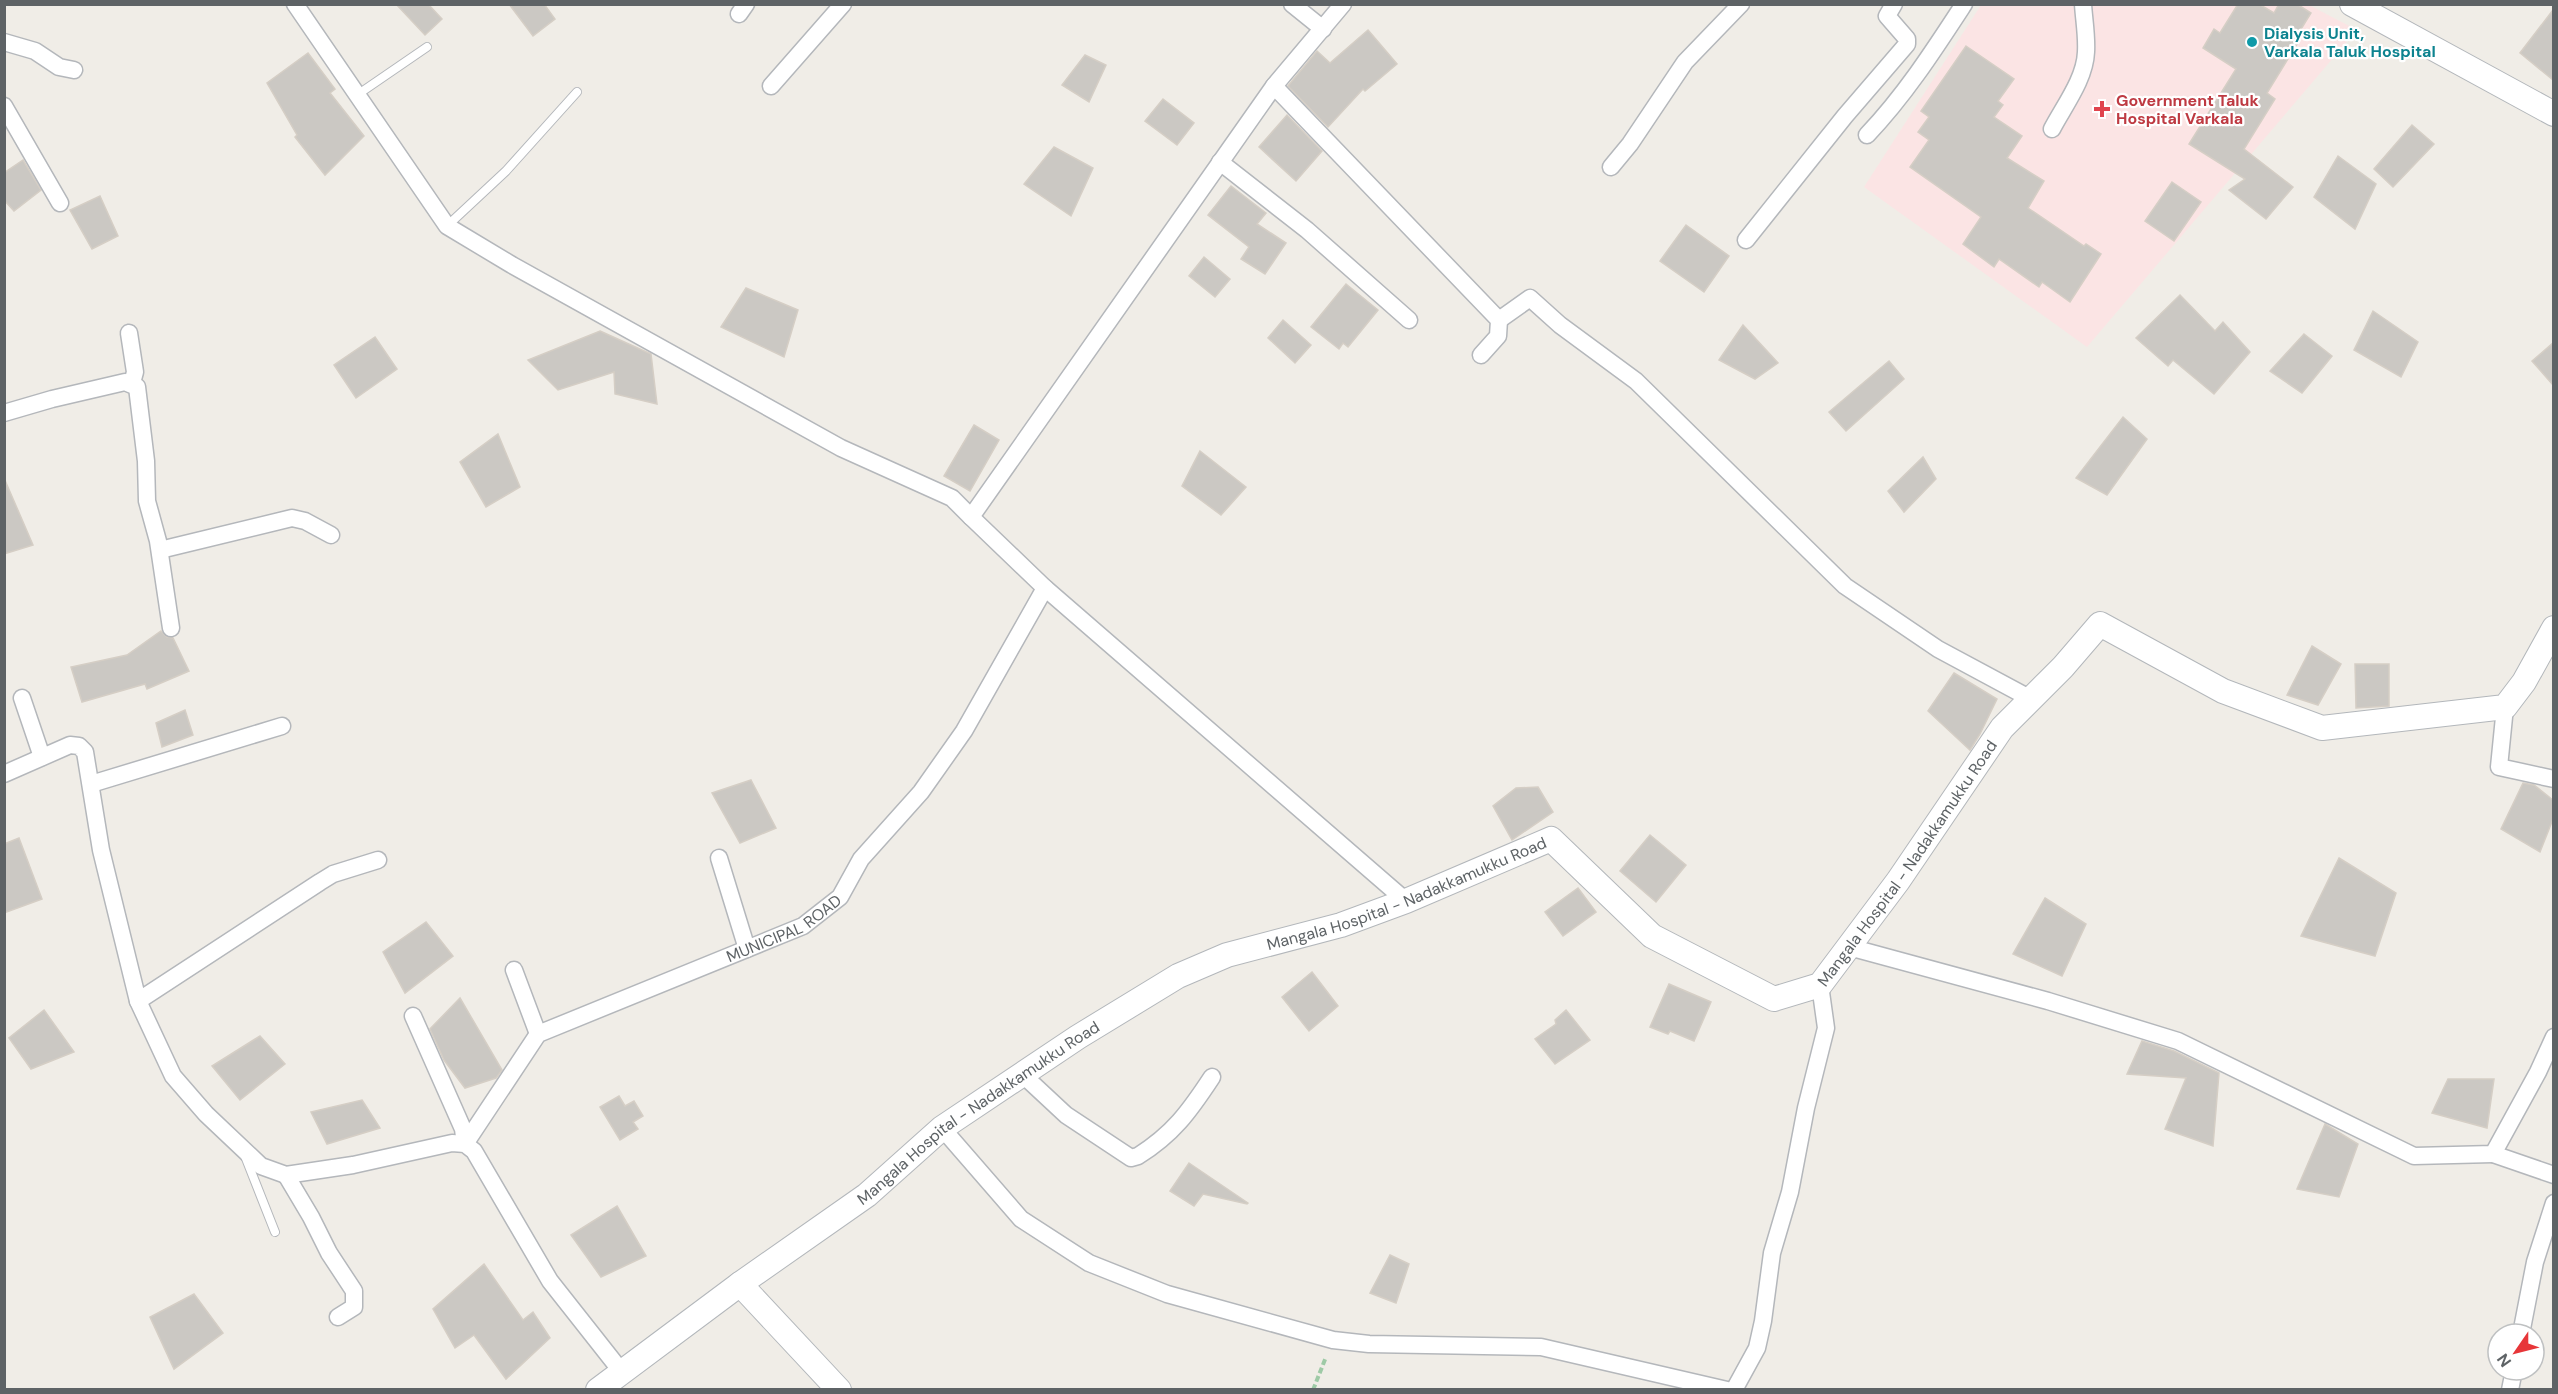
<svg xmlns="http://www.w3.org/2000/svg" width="2558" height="1394" font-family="'DM Sans',sans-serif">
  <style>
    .medical { fill: #fbe4e4 }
    .building { fill: #cbc8c3; stroke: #d5cec5; stroke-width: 1.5 }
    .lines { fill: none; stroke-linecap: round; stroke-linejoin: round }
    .service-casing { stroke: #b4b7bb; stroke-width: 10 }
    .minor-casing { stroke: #b4b7bb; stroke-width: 19 }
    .secondary-casing { stroke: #b3b7bb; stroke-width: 26 }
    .path { stroke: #9ecaa6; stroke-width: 4; stroke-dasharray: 6 3; stroke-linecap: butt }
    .service { stroke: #fff; stroke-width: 8 }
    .minor { stroke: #fff; stroke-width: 16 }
    .secondary { stroke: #fff; stroke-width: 24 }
    .culture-dot { fill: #0f9aa8; stroke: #fff; stroke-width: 2 }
    .health-dot { fill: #e0444e; stroke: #fff; stroke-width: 2 }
    .labels { text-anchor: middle; stroke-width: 4.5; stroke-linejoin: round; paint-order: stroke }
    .culture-label { font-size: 16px; font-weight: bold; fill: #0d838f; stroke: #fff; text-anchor: start }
    .health-label { font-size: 16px; font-weight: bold; fill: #be3a42; stroke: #fff; text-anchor: start }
    .street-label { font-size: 16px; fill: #5e6366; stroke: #fff }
  </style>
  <rect width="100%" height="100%" fill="#f0ede7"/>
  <path class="medical" d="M1981,5H2309L2357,30L2087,347L1864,187Z"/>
  <g class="building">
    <path d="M396,4H428L442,19L425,35Z"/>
    <path d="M509,4H544L555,19L533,36Z"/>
    <path d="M2238,4H2259L2274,13L2279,4H2297L2311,13L2298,34L2302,36L2267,93L2275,99L2244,149L2293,187L2266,219L2229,190L2245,179L2189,144L2236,69L2203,48L2214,29L2220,33Z"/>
    <path d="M2553,10V80L2520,53Z"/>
    <path d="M1368,30L1397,64L1365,91L1363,89L1328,127L1288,86L1317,51L1330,63Z"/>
    <path d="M1966,46L2014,79L1998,101L2003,105L1994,117L2022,136L2007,158L2044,181L2028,208L2084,246L2086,244L2101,254L2070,302L2042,282L2039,287L1999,259L1994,267L1963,244L1981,217L1910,167L1929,140L1918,132L1929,117L1921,111Z"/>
    <path d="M308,53L335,89L330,93L364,136L325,175L295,137L297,135L267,83Z"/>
    <path d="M1085,55L1106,65L1089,102L1062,85Z"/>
    <path d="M1163,99L1194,123L1177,145L1145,121Z"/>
    <path d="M1287,115L1322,151L1296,181L1259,147Z"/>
    <path d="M2412,125L2434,144L2393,187L2374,169Z"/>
    <path d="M1054,147L1093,168L1071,216L1024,184Z"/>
    <path d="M2338,156L2376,184L2355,229L2314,197Z"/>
    <path d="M23,160L41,190L14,211L4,200V173Z"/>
    <path d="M2172,182L2201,202L2174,241L2145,221Z"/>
    <path d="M1231,186L1266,213L1257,224L1286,243L1265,274L1241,259L1249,247L1208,215Z"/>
    <path d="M100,196L118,236L92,249L70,210Z"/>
    <path d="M1686,225L1729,256L1704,292L1660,261Z"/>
    <path d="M1204,257L1230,279L1215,297L1189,276Z"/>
    <path d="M1346,284L1378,310L1348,347L1343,343L1339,349L1311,327Z"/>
    <path d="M746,288L798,310L784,357L721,327Z"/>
    <path d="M2180,295L2215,331L2223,322L2250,352L2214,394L2173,360L2168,366L2136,338Z"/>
    <path d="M2373,311L2418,342L2401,377L2354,350Z"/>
    <path d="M1283,320L1311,345L1295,363L1268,338Z"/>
    <path d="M1743,325L1778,363L1755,379L1719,360Z"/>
    <path d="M600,331L651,354L657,404L615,394L614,372L558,390L528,360Z"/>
    <path d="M2304,334L2332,356L2302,393L2270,371Z"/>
    <path d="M375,337L397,369L356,398L334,365Z"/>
    <path d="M2553,343V385L2532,361Z"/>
    <path d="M1889,361L1904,379L1846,431L1829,412Z"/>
    <path d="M2123,417L2147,439L2107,495L2076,478Z"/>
    <path d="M974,425L999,440L970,491L944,476Z"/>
    <path d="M498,434L520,487L486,507L460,462Z"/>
    <path d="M1200,451L1246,487L1221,515L1182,486Z"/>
    <path d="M1923,457L1936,479L1904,512L1888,491Z"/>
    <path d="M4,478L33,545L4,554Z"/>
    <path d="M161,631L167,637L173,638L189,671L147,689L145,684L82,702L71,667L127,655Z"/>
    <path d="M2312,646L2341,664L2318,705L2287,695Z"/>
    <path d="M2355,664H2389V706L2356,708Z"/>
    <path d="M1954,673L1997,699L1980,734L1970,750L1928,711Z"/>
    <path d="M185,710L193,735L162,747L156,723Z"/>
    <path d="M751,780L776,828L740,843L712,793Z"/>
    <path d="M2523,783L2534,785L2553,800V819L2540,852L2501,829Z"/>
    <path d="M1538,787L1553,812L1512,840L1493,806L1516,788Z"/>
    <path d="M1650,835L1686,865L1656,902L1620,871Z"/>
    <path d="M19,838L42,899L4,913V844Z"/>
    <path d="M2339,858L2396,893L2375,956L2301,936Z"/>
    <path d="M1578,888L1596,912L1563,936L1545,912Z"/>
    <path d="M2045,898L2086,924L2062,976L2013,954Z"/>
    <path d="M426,922L453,956L405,993L383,952Z"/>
    <path d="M1312,972L1338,1006L1309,1031L1282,997Z"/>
    <path d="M1669,984L1711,1002L1694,1041L1670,1031L1668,1034L1650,1027Z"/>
    <path d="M460,998L502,1070L496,1078L465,1088L444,1060L430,1029Z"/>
    <path d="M44,1010L74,1052L31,1069L9,1038Z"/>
    <path d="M1566,1010L1590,1040L1555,1064L1535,1039L1556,1024L1555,1020Z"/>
    <path d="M260,1036L285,1064L240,1100L212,1066Z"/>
    <path d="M2142,1041L2174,1051L2219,1073L2213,1146L2165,1129L2186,1078L2127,1074Z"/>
    <path d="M2448,1079H2494L2487,1128L2432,1113Z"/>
    <path d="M619,1096L625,1106L634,1101L643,1116L633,1122L638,1129L620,1140L600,1107Z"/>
    <path d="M362,1100L380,1128L327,1144L311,1112Z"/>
    <path d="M2325,1124L2358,1144L2339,1197L2297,1189Z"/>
    <path d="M1189,1163L1248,1203L1247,1204L1203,1194L1194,1206L1170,1191Z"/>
    <path d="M617,1206L646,1256L601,1277L571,1235Z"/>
    <path d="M1390,1255L1409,1264L1396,1303L1370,1293Z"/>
    <path d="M484,1264L523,1320L533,1312L550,1338L506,1379L474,1335L455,1348L433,1309Z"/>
    <path d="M194,1294L223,1333L174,1369L150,1317Z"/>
  </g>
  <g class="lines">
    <defs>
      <g id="service">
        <path d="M357,95L427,47"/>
        <path d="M447,226L506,171L577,92"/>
        <path d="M245,1156L275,1232"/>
      </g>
      <g id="minor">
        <path d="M295,4L447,226L512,265L841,448L952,498L971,517"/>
        <path d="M1292,4L1323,29"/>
        <path d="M1343,4L1274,86L971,517L1045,588L1406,901"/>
        <path d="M739,14L746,4"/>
        <path d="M4,42L35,51L59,67L74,70"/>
        <path d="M771,86L843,4"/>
        <path d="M1274,86L1499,320L1498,336L1481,355"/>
        <path d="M4,106L60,203"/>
        <path d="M2052,129C2064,106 2085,79 2086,52C2087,36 2084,20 2083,4"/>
        <path d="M1867,135C1905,95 1934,50 1964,4"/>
        <path d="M1220,162L1307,230L1409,320"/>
        <path d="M1611,167L1630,144L1685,62L1741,4"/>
        <path d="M1746,240L1845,116L1907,44V39L1887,16L1894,4"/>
        <path d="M1499,320L1530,298L1560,325L1636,381L1845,586L1938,649L2031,699"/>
        <path d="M129,333L135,372L132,383"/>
        <path d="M4,413L52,399L125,382L137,387L146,461L147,501L158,541L171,628"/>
        <path d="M160,550L292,518L305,521L331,535"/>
        <path d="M22,698L42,757"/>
        <path d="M2505,707L2499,767L2554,779"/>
        <path d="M4,774L70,745L79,746L85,752L101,850L138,1001L173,1076L206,1114L261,1166L286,1175L353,1165L452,1143L465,1144L474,1151L550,1281L621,1371"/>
        <path d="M91,784L282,726"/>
        <path d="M719,858L747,949"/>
        <path d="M1849,947L2048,1001L2178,1041L2414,1156L2493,1154L2538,1072L2554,1037"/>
        <path d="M514,970L538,1034"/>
        <path d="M138,1001L320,882L333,874L378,860"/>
        <path d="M413,1016L463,1129L465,1144"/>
        <path d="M1022,1074L1066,1115L1131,1158L1138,1156C1173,1134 1189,1112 1212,1077"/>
        <path d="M942,1128L1021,1219L1089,1263L1167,1294L1333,1340L1369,1344L1541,1347L1727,1390"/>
        <path id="s1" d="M465,1144L538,1034L803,926L840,897L861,859L921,792L964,731L1045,588"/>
        <path d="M2493,1154L2554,1175"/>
        <path d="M286,1175L311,1217L329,1253L354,1291V1307L338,1317"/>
        <path d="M2521,1334L2535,1262L2554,1203"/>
        <path d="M1734,1390L1757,1348L1763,1321L1772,1253L1790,1192L1806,1108L1826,1028L1820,985"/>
        <path d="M2510,1390L2514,1370"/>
      </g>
      <g id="secondary">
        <path d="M2352,4L2554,114"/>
        <path d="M740,1284L839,1390"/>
        <path id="s2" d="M598,1390L740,1284L867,1195L942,1128L1078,1037L1178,976L1227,955L1341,925L1406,901L1551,839L1652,936L1774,999L1820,985L1898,881L2002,728L2063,667L2100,624L2223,691L2322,728L2505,707L2524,682L2554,628"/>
      </g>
    </defs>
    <use href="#service" class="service-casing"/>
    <use href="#minor" class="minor-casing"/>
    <use href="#secondary" class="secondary-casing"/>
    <path class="path" d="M1313,1390L1326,1357"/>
    <use href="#service" class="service"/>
    <use href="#minor" class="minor"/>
    <use href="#secondary" class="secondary"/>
  </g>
  <circle class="culture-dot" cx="2252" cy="42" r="6"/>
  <path class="health-dot" d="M2099 100h6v6h6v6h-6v6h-6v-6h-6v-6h6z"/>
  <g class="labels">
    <g class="culture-label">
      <text x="2264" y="39">Dialysis Unit,<tspan x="2264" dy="18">Varkala Taluk Hospital</tspan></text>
    </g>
    <g class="health-label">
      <text x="2116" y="106">Government Taluk<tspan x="2116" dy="18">Hospital Varkala</tspan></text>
    </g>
    <g class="street-label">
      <text dy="6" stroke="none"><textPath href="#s2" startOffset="1587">Mangala Hospital - Nadakkamukku Road</textPath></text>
      <text dy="6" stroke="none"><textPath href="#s2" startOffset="957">Mangala Hospital - Nadakkamukku Road</textPath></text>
      <text dy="6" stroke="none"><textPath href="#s1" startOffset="400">MUNICIPAL ROAD</textPath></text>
      <text dy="6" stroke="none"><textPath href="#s2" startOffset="471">Mangala Hospital - Nadakkamukku Road</textPath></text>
    </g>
  </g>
  <rect width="2558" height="1394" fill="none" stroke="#5e6366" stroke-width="12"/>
  <g transform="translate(2516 1352) rotate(235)"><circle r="28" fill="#ffffff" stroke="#bfc1c2" stroke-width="1.5"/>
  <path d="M0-4.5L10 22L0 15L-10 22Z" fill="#e73639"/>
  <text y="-9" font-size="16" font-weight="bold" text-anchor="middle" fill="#5e6366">N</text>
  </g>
</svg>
